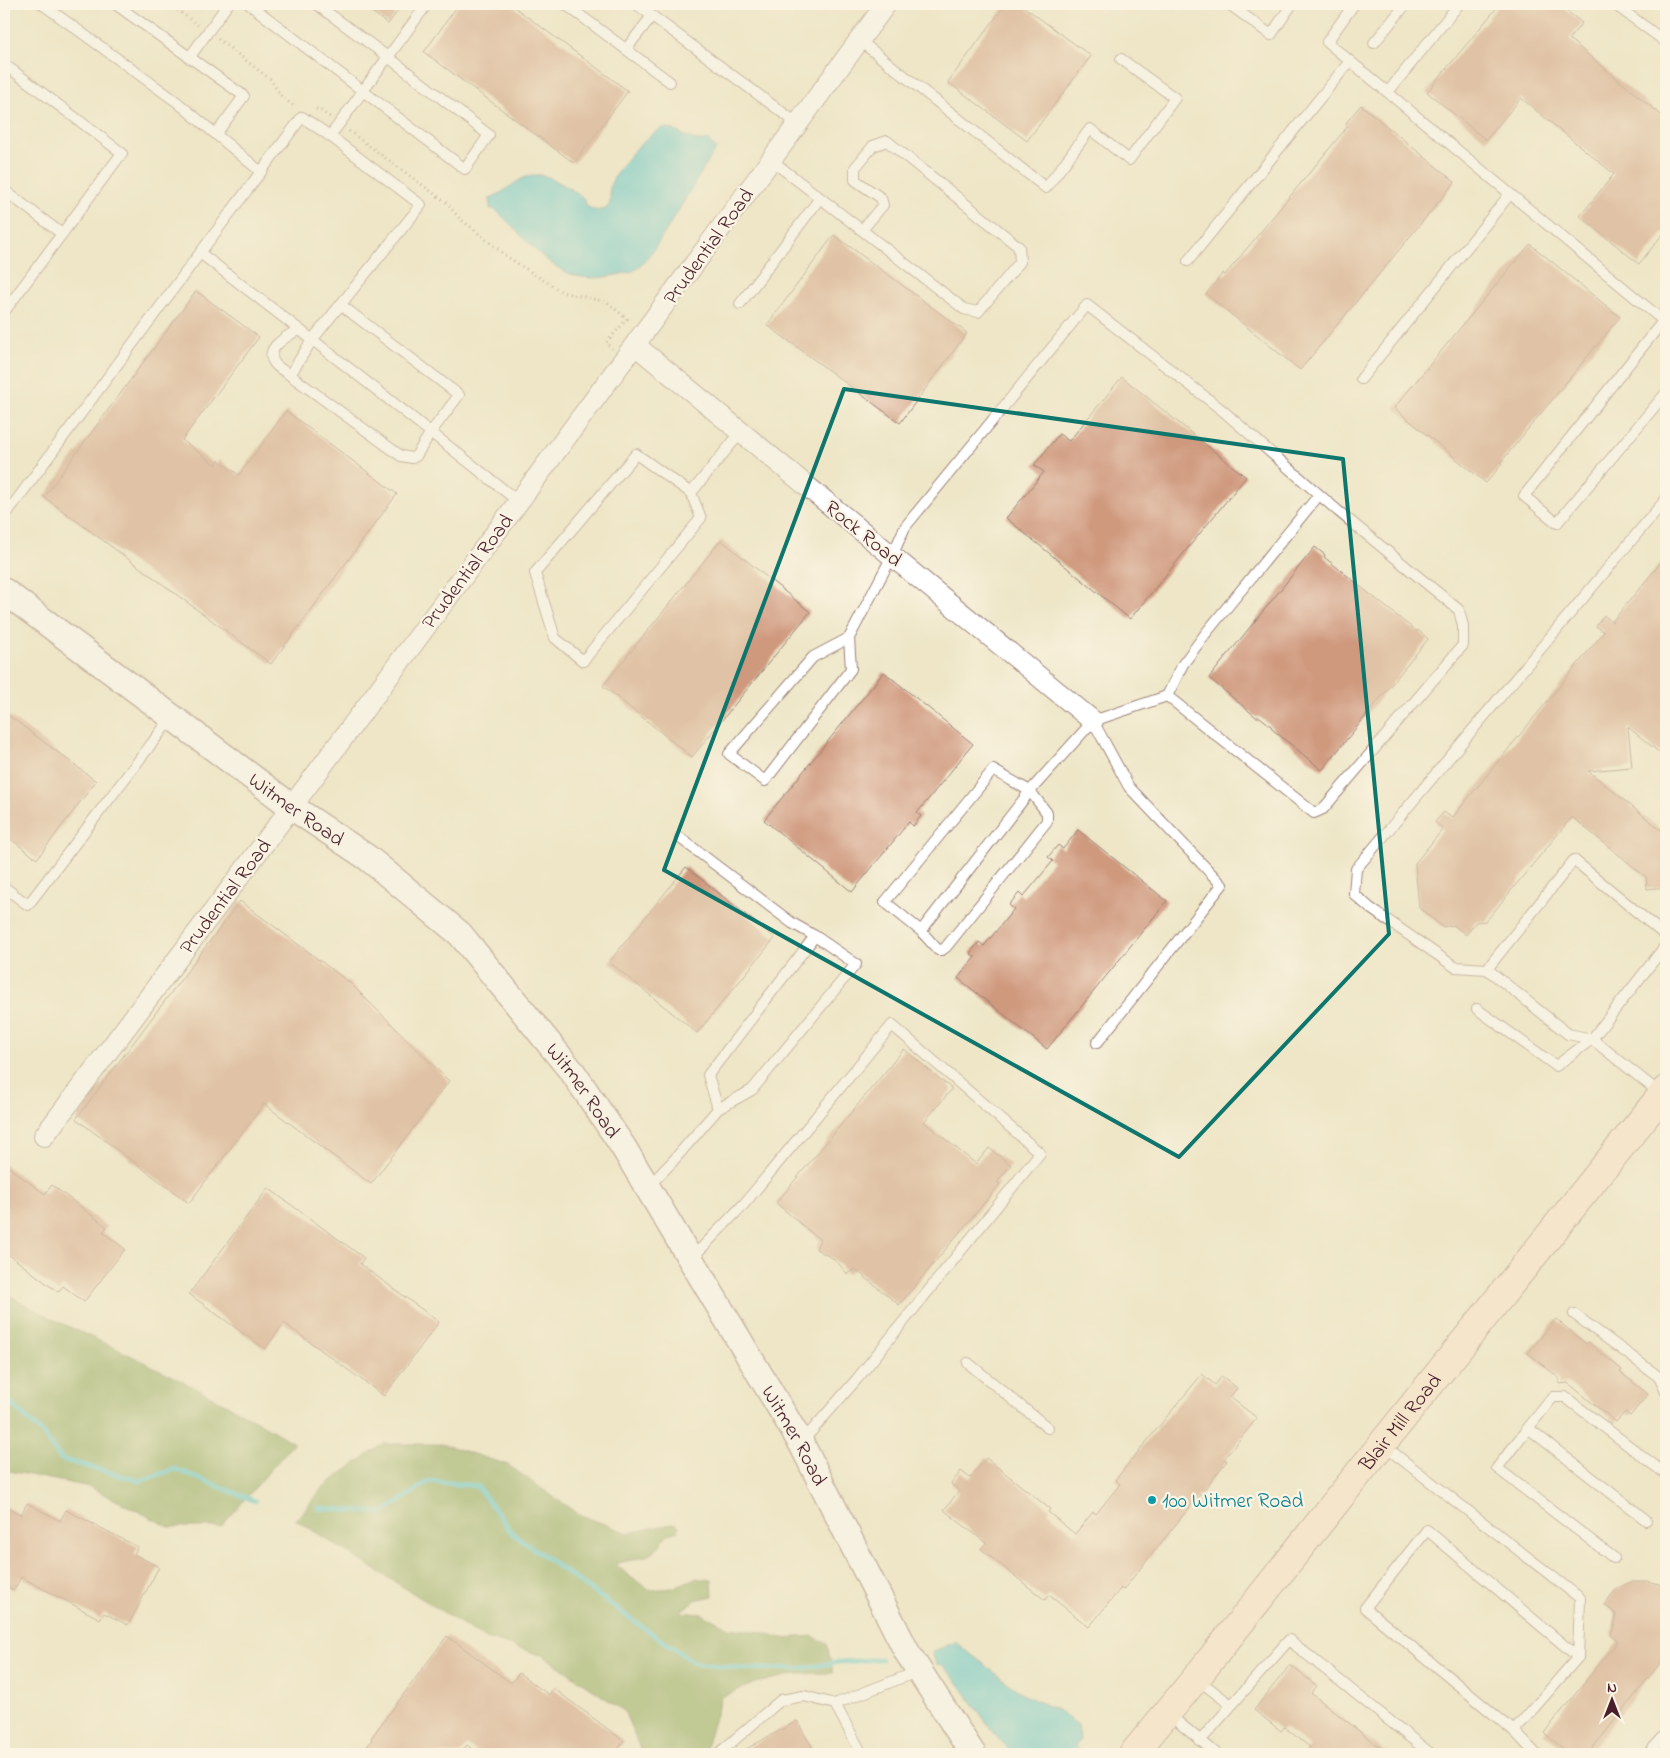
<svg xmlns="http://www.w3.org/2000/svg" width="1670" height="1758" font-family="'Indie Flower',sans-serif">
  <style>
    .forest { fill: #8aa75a; stroke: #6a6342 }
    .water { fill: #5ac7cf; stroke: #52737d }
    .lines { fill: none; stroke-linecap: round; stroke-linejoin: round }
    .stream { stroke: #5ac7cf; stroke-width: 5 }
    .building { fill: #cf997e }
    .service-casing { stroke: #9c8279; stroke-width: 12 }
    .minor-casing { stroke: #9c8279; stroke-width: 22 }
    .tertiary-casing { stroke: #9c8279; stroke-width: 28 }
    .secondary-casing { stroke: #9c8279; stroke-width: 30 }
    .path { stroke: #9c8279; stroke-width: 3; stroke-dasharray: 1 4; stroke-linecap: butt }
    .service { stroke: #fff; stroke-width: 10 }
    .minor { stroke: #fff; stroke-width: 20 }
    .tertiary { stroke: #fff; stroke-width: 25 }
    .secondary { stroke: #fde4d1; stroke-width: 28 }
    .marked { fill: none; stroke: #0f766e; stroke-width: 4; stroke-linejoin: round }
    .culture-dot { fill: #0f9aa8; stroke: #fcf5e5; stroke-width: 2 }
    .labels { text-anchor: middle; stroke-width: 4.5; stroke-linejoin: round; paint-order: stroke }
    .street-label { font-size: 21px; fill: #4a1f2b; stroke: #fcf5e5 }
    .culture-label { font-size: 21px; fill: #0d838f; stroke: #fcf5e5; text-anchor: start }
  </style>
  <rect width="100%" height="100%" fill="#fcf5e5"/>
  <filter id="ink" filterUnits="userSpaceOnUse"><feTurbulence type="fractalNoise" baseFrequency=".02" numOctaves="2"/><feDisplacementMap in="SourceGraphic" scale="10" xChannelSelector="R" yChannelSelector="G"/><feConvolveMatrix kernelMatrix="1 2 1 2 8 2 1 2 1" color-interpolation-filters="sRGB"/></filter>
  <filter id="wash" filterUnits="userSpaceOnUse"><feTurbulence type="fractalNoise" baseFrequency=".0096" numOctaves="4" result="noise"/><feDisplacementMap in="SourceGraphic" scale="20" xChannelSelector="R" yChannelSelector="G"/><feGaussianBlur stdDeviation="1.12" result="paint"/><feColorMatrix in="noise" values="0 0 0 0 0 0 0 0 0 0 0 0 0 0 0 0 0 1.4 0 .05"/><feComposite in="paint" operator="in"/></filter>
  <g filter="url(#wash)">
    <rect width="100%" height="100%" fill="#eee6c7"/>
    <g class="forest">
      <path d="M4,1292C43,1316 85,1334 126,1353C183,1381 239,1410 294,1443L221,1527H169L90,1487L4,1470Z"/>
      <path d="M383,1444H442L508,1465L578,1514L628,1533L676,1523L679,1526L678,1531L666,1535C652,1562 640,1556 616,1564L629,1576L650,1590L672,1588L695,1578L712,1580L713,1596L695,1600L680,1612L702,1614L729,1628L761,1632L782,1638L813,1636L827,1644L833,1673L795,1674L756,1683L721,1697L706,1748L696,1754H641V1751L624,1711L544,1656L483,1637L296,1520L323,1487Z"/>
    </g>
    <g class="water">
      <path d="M662,128C680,127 691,146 708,140L716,149C698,176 682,206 664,234C656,246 648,260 636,269C631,273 626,273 621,274C598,279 580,281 558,268C536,254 518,231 499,213L494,209H490V198C510,191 524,168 548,177C555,180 580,193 584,199C586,203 585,206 590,208C594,211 600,211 605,209C615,203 607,192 611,184C619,164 643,139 662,128Z"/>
      <path d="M955,1642L1024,1695L1059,1711L1078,1725L1080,1740L1075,1747L1083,1754H1017L1000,1741L956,1680L942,1665L936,1664L932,1652Z"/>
    </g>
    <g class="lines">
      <g class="stream">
        <path d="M4,1397L43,1434L61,1459L140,1481L175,1469L255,1501"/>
        <path d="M319,1508L383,1513L429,1481L477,1486L513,1534L631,1619L695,1663L745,1669L803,1668L840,1662L882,1659"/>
      </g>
    </g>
    <g id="blocks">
      <g class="building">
        <path d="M361,4H403L388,24Z"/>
        <path d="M459,4H510L628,91L574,163L424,52Z"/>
        <path d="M1006,4H1020L1091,56L1027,141L948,82Z"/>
        <path d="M1500,4H1558L1582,23L1569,39L1666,119V230L1639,264L1580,216L1614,174L1521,98L1486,140L1427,92Z"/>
        <path d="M1361,105L1455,182L1300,370L1206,294L1223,273L1225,275L1348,126L1345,124Z"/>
        <path d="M834,235L967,333L900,423L767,325Z"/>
        <path d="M1530,244L1620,317L1501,462L1502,464L1486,483L1394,408Z"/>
        <path d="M196,291L259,337L182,440L216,465L219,460L239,475L286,411L397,494L271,664L44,497Z"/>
        <path d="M1122,377L1246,477L1130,619L1006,518L1044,472L1034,465L1059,434L1069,441Z"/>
        <path d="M721,540L810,612L692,757L603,686Z"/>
        <path d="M1315,547L1325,555L1324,557L1417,632L1418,630L1428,639L1322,770L1273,730L1271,726L1260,717H1256L1209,678Z"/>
        <path d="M1666,556V758L1628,727L1632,767L1588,771L1666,834V887L1647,889L1646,877L1572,817L1486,921L1476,922L1466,935L1454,925L1443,927L1419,908L1415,863L1443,829L1435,822L1444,812L1452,818L1604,632L1596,626L1604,615L1612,622Z"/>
        <path d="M884,672L973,744L917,813L921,816L913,826L909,822L852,892L764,820Z"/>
        <path d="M4,712L96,781L37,859L4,834Z"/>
        <path d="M1078,830L1167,901L1047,1049L958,978L975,957L970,953L979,942L984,946L1014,909L1009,905L1019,893L1023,897L1053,861L1048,857L1058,845L1063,849Z"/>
        <path d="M686,867L775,938L697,1033L609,962Z"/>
        <path d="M240,901L350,983L449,1081L371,1184L264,1104L189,1203L76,1119Z"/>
        <path d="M904,1049L952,1089L924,1122L976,1164L989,1148L1011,1165L997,1182L1000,1184L899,1305L855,1269L847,1274L840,1265L832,1258L816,1249L820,1240L776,1203Z"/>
        <path d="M4,1164L45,1194L52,1185L107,1227L103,1232L125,1249L84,1302L63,1286L58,1292L4,1251Z"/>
        <path d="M268,1188L364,1258L360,1264L439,1322L384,1396L284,1323L265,1349L189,1294Z"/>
        <path d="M1556,1319L1586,1344L1588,1342L1622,1370L1620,1372L1648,1394L1630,1416L1625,1412L1616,1422L1568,1383L1559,1384V1378L1528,1353Z"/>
        <path d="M1202,1374L1215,1385L1222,1376L1237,1388L1230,1397L1257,1418L1224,1459L1227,1461L1123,1590L1121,1588L1089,1627L1049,1595L1045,1600L981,1549L986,1543L944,1510L959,1491L951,1484L961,1471L970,1478L986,1458L1050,1509L1048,1512L1075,1534L1093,1512L1096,1514L1120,1484L1115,1480Z"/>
        <path d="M27,1503L60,1521L66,1510L138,1547L134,1554L159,1567L128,1625L104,1613L100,1619L21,1577L14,1590L4,1585V1505L21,1515Z"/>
        <path d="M1633,1581H1647L1666,1586V1656L1588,1754H1570L1544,1733L1618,1641L1611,1635L1614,1627L1616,1614L1605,1605L1615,1591L1624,1585Z"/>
        <path d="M447,1636L511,1683L519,1673L549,1695L553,1688L624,1741L614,1754H479L467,1745L460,1754H361L372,1740L371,1738Z"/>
        <path d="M1290,1665L1317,1686L1311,1693L1388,1754H1303L1310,1747L1284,1727L1281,1731L1254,1710Z"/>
        <path d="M797,1721L816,1754H737Z"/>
      </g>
    </g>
  </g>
  <g filter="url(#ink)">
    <use href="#blocks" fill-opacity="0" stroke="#9c8279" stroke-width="1"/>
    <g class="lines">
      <defs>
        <g id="service">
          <path d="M42,4L177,102L261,172"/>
          <path d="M115,4L244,96L216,134"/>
          <path d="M249,4L465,169L489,135L388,57C368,83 350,110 330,136"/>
          <path d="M316,4L388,57L427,4"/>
          <path d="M565,4L670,82"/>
          <path d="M636,4L798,124"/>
          <path d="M1229,4L1271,35L1292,4"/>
          <path d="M1354,4L1327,42L1666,323"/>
          <path d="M1614,4L1666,42"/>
          <path d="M859,40L1046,188L1090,129L1129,160L1175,98L1121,59"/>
          <path d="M1374,43L1406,4"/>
          <path d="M626,49L652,16"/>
          <path d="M189,58L228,4"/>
          <path d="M4,64L122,153L4,312"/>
          <path d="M1388,92L1459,4"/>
          <path d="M771,160L964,309L978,312L1020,262L1019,247L887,141L873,146L855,168V180L881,198L883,205L862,230"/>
          <path d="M4,190L62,234"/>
          <path d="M1188,261L1350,61"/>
          <path d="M740,304L820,198"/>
          <path d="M341,305L459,395L431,432L416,456L412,458L401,456L290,375L312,340L421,205L330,136L302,117L200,253C307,335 413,418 519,502"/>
          <path d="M1663,321L1524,496L1557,523L1666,393"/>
          <path d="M290,375C286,372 280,369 276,365C261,349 288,336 299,329"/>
          <path d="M1361,379L1510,194"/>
          <path d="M691,493L701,518L583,661L555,638L535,573L636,454L691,493L741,432"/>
          <path d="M4,517L200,253"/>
          <path d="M849,638L851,669L765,781L729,754L813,657L849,638L892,556L905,527L1087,305L1222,410L1338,511L1459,610L1463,626V645L1323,809L1314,813L1167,696L1093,721L1030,791L993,770L885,902L921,931L1030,791L1047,813V821L946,947L942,950H938L921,931"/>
          <path d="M1167,696L1183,664L1206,633L1319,495"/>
          <path d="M1093,721L1129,787L1222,885L1097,1043"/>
          <path d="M680,838L792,923L815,936"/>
          <path d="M4,887L28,905L172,717"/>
          <path d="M1487,969L1574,860L1666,936"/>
          <path d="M1477,1009L1556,1066L1592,1039L1666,945"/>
          <path d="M1661,1094L1592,1039L1568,1034L1487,969L1455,967L1370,908L1354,894L1356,869L1666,499"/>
          <path d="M648,1187L673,1161L718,1109L752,1090L856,964L815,936L708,1075L718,1109"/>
          <path d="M691,1259L744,1204L892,1025L1040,1153L857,1379L801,1443"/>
          <path d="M1574,1314L1659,1377L1666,1392"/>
          <path d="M968,1363L1048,1428"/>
          <path d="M1528,1428L1497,1468L1614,1558"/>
          <path d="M1382,1444L1580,1598L1578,1657L1427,1530L1365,1608L1514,1731L1536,1754"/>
          <path d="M1646,1520L1528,1428L1553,1397H1565L1663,1472"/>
          <path d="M1196,1678L1231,1705"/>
          <path d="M835,1704L862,1754"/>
          <path d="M1167,1713L1217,1754"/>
          <path d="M1514,1731L1578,1657"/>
          <path d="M1200,1741L1289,1640L1431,1754"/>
          <path d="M718,1754L781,1700L804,1696L835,1704L919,1671"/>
          <path d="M1648,1754L1666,1734"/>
        </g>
        <g id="minor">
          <path d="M635,345L1093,721"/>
          <path d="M44,1136C328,761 607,383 886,4"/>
        </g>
        <g id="tertiary">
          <path id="s1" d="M4,591L292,807L368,858L460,934L574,1074L622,1145L801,1443L907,1652L973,1754"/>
        </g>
        <g id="secondary">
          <path id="s2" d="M1133,1754L1196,1678L1382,1444L1666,1090"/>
        </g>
      </defs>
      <use href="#service" class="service-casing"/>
      <use href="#minor" class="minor-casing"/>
      <use href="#tertiary" class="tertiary-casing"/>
      <use href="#secondary" class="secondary-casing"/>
      <g class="path">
        <path d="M169,4L198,25"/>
        <path d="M218,39L270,79L282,97L295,107"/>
        <path d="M316,109L320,110L330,117"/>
        <path d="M349,131L448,204L458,217L509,258L562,292L607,302L627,319L606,343L612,349"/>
      </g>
      <use href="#service" class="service"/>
      <use href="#minor" class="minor"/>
      <use href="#tertiary" class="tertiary"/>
      <use href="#secondary" class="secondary"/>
    </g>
  </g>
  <path d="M0 0H1670V1758H0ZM844,389L1343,459L1389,934L1179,1157L664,870Z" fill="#eee6c7" fill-opacity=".55" fill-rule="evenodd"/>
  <path class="marked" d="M844,389L1343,459L1389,934L1179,1157L664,870Z"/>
  <circle class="culture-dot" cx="1152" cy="1500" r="5"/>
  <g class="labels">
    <g class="street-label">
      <text transform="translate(708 246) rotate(-54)" y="7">Prudential Road</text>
      <text transform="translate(864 533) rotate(39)" y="7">Rock Road</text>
      <text transform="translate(467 571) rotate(-53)" y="7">Prudential Road</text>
      <text dy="7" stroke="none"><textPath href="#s1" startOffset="365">Witmer Road</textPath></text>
      <text transform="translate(225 896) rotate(-53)" y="7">Prudential Road</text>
      <text dy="7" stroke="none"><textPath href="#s1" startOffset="770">Witmer Road</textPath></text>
      <text dy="7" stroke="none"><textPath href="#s2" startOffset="426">Blair Mill Road</textPath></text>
      <text dy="7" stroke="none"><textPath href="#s1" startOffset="1175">Witmer Road</textPath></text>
    </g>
    <g class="culture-label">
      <text x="1162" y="1507">100 Witmer Road</text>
    </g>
  </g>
  <rect width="1670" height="1758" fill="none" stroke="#fcf5e5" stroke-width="20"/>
  <g transform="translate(1612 1700)" stroke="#fcf5e5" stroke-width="4" paint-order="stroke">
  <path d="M0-4L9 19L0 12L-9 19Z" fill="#4a1f2b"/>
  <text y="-8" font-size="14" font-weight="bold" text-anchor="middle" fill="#4a1f2b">N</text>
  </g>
</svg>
